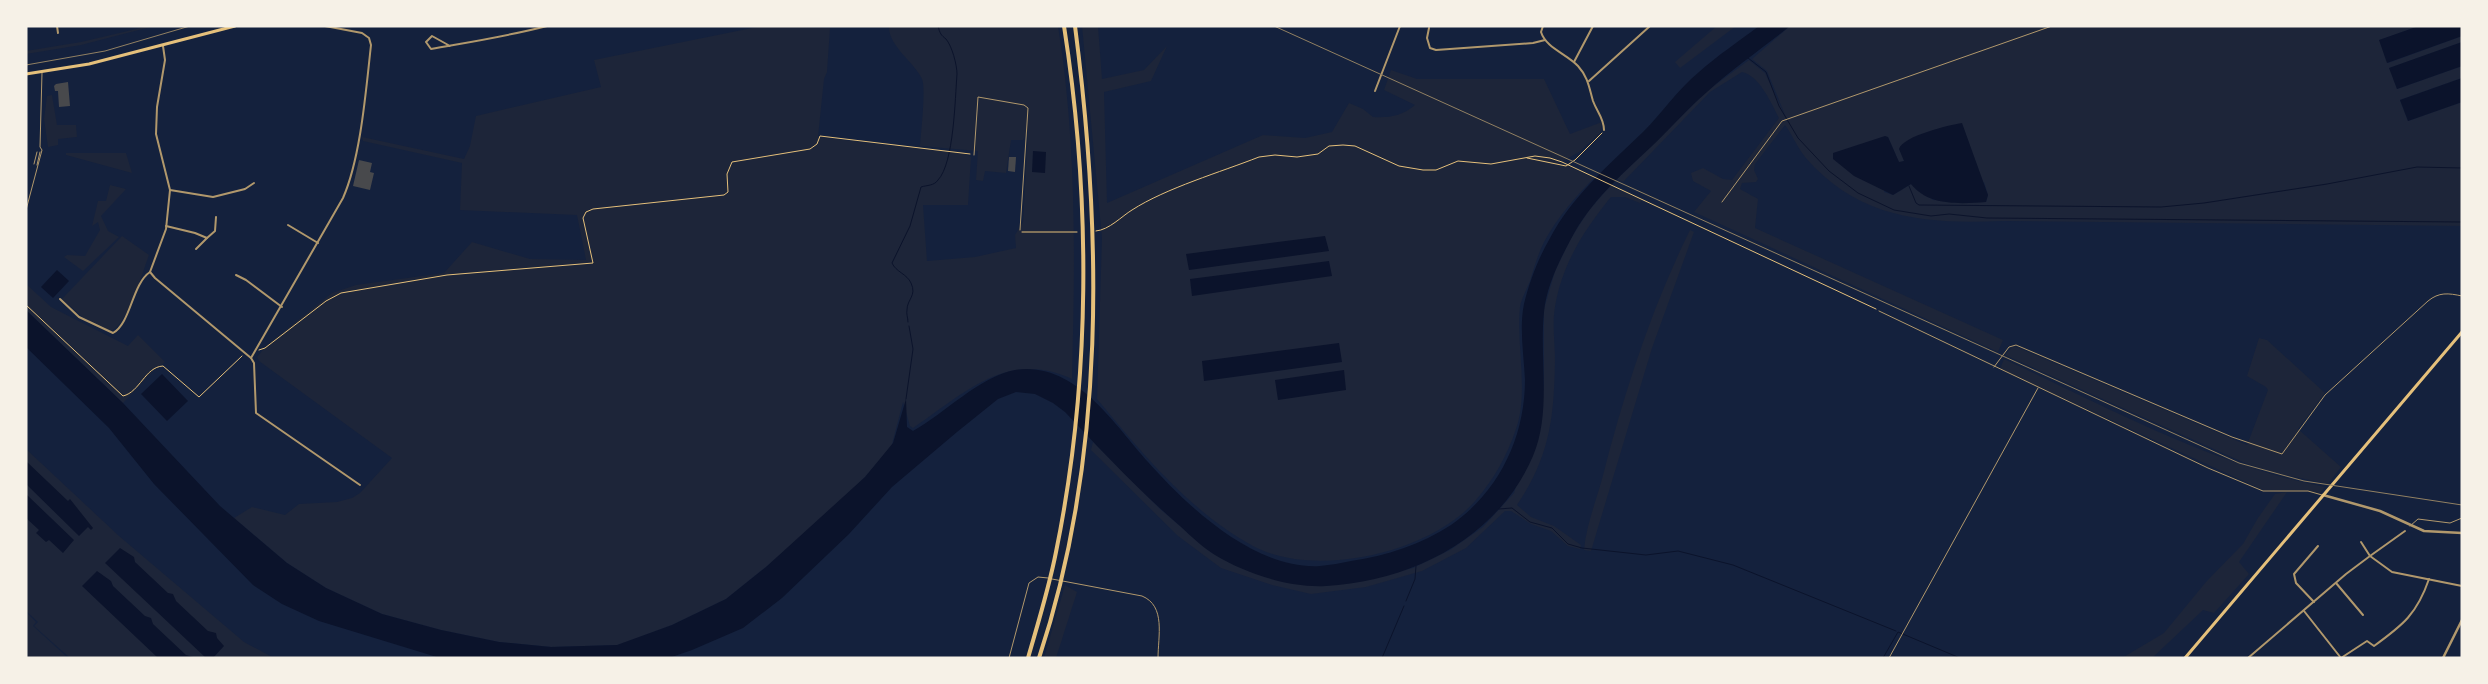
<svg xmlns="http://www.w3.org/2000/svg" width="2488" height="684" font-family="'Roboto Condensed',sans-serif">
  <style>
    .green { fill: #1d2539; fill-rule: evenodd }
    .water { fill: #0b132b }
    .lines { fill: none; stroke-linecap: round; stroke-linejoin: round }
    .stream { stroke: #0b132b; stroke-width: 1 }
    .building { fill: #48494c }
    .path { stroke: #e5c07b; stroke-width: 1 }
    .service { stroke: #b1986c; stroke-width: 1 }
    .minor { stroke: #b1986c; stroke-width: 2 }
    .tertiary { stroke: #b1986c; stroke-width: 2.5 }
    .secondary { stroke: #e5c07b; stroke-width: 3 }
    .primary { stroke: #e5c07b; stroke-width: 3 }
    .motorway { stroke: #e5c07b; stroke-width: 4 }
    .rail { stroke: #918062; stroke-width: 1 }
  </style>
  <rect width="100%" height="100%" fill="#14213d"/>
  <g class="green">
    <path d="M149,26H154L81,45L26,54V51L81,42Z"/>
    <path d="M762,26L830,28L827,72L824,79L818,137L965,154L971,157L968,205H923L927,261L975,257L1016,248L1015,235L1023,222L1028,130L1023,140H1011L1006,173L985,171L983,181L976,180L978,151L920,146C921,133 926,88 922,79C915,63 888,46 889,26H1058C1077,143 1075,262 1072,379C1007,349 965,393 913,428L910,426L903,402L891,448L865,477L831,511L766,567L726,599L672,625L618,645L551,647L499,642L441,630L382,614L326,588L287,563L234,518L252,507L285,515L299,504L337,502L352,498L360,493L392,458L259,361L257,357L267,345L332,293L356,285L444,273L472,242L530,259L586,260L577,215L460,210L462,163L363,141L362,137L464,159L470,146L476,116L601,87L594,60Z"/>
    <path d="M1082,26H1098L1102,79L1144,70L1167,46L1151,81L1104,92L1107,203L1263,135L1305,138L1332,132L1349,103L1363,109L1373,117C1389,118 1402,116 1415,105L1384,90L1391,70L1417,79H1544L1570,134L1602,122L1600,133L1579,152L1556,165L1568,166L1594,178C1575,197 1557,218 1544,242C1538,254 1534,268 1530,281C1527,289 1521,299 1520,307C1516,345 1529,392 1516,429C1507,456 1494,479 1476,500C1431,553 1315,579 1253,546C1189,511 1143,454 1097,399L1102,238Z"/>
    <path d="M1717,26H1736L1680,68L1675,62Z"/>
    <path d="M1790,26H2419L2380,40L2388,63L2462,36V42L2390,68L2397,89L2462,66V78L2400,100L2408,121L2462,102V226L2003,221C1927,224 1859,220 1805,157C1797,147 1792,134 1785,125L1755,164L1754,170L1758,179L1756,182L1742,183L1740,189L1758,199L1755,228L2003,340L1998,352L1694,212L1711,191L1693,181L1691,173L1703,168L1723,179L1732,180L1779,118C1771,103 1760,76 1742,72L1710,92L1623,182L1617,179L1707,91L1749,60L1765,73L1788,122L1767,71L1752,59ZM1888,137L1899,163L1904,161L1984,182L1988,195L1986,202L1933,200L1911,184L1893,195L1884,192Z"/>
    <path d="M52,95L57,125H76L77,137L58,139V145L48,147L44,119L47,96Z"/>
    <path d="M66,153H126L132,173L66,155Z"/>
    <path d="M110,185L126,189L101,216L108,231L119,237L83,271L64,257L67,255L85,256L100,230L98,222L92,226L98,201H106Z"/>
    <path d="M1610,186L1642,200L1640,203L1625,197H1611C1584,230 1562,264 1555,307C1552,325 1555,343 1555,360C1554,418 1550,456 1517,505L1531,517L1554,526L1581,545L1580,549L1568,546L1551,531L1531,524L1511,511H1505L1466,548L1422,571L1366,587L1311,594L1272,585L1221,568L1178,536L1091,450L1093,442L1160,509L1212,553L1325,586L1370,579L1413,568L1450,550L1483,527L1514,493L1544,388V309L1555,271L1571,238L1589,210Z"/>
    <path d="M1690,230L1694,232L1652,348L1591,551L1584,550C1586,526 1596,501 1602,479C1624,393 1651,309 1690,230Z"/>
    <path d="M122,236L149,255C143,271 127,325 111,331L84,318L62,299Z"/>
    <path d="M26,284L51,307L128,346L138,335L165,362L154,370L123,403L26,310Z"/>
    <path d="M2259,338L2267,340L2325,393L2298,429L2341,467L2328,484L2272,472L2245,463L2005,355L2013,346L2019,348L2247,445L2268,390L2266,387L2247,376Z"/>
    <path d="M2004,359C2107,407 2212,465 2325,487L2320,493C2300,488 2281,494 2263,490L2000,369Z"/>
    <path d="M26,449L119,536L244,642L274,658H70L34,626L38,622L26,611Z"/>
    <path d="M2287,492L2239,562L2249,574L2214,613L2203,610L2152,658H2122L2164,633L2206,582L2243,544L2258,518L2275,494Z"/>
    <path d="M1065,585L1077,592L1056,658H1044Z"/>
    <path d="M26,612L36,622L33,626L68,658H26Z"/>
  </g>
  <g class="water">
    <path d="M1759,26H1790C1763,48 1733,68 1707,92C1687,109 1670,129 1651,147C1621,175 1590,202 1571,239C1559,261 1546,288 1544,312C1539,359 1552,411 1533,456C1498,538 1412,581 1326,586C1289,588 1247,574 1215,555C1202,547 1191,536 1180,526C1139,491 1102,451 1065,412L1053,403L1035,394L1016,392L998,399L957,432L892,487L849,534L782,598L743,628L692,650L669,658H440L319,621L282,604L253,585L154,484L109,428L26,347V310L123,403L220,506L287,563L326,588L382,614L441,630L499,642L551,647L617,645L672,625L726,599L766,567L865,477L893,443L906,399L907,427L913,431C944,414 980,376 1015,370C1075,361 1113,423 1148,462C1188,507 1255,570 1320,566C1331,565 1341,563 1351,561C1386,556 1422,544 1451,525C1499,492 1525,437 1525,380C1524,356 1519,328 1524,304C1529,283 1538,259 1549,240C1572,196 1608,166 1643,132C1662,113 1678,89 1699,72C1717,56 1739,41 1759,26Z"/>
    <path d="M2419,26H2462V36L2387,63L2379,40Z"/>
    <path d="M2462,42V66L2397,89L2389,68Z"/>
    <path d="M2462,78V102L2408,121L2400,100Z"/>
    <path d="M1962,123L1988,195L1986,202C1960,204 1928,206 1911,184L1893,195L1854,176L1833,159V153L1885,136L1888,137L1899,162L1904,161L1899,149C1903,136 1949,125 1962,123Z"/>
    <path d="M1033,151L1046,152L1045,173L1032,172Z"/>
    <path d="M1325,236L1329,251L1189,270L1186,254Z"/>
    <path d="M1329,261L1332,276L1192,296L1190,279Z"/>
    <path d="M57,270L69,281L53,298L41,287Z"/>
    <path d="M1339,343L1342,362L1204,381L1202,361Z"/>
    <path d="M1344,370L1346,390L1278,400L1275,380Z"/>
    <path d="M162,374L188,401L167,421L141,394Z"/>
    <path d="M26,461L68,501L70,499L93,528L91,530L88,527L79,536L26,484Z"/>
    <path d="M26,494L74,540L63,553L49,540L46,542L36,533L39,530L26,518Z"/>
    <path d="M120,548L134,557L135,562L168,593L173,594L176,601L208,631L216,633L217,638L224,646L213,658H206L105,563Z"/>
    <path d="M97,571L111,581L113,586L145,616L151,618L153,624L186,655L193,657L158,658L82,586Z"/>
  </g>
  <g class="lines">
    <g class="stream">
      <path d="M1748,58L1766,72L1779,106L1798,138L1829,171L1858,193L1894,210L1931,216L1949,214L1987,218L2462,222"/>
      <path d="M1909,186L1916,203L1919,205L2161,207L2204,203L2327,184L2417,167L2462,168"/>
      <path d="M908,322C908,318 906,313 907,310C907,299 917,296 911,283C907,274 896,272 892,263L910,226L921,187C927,185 934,186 938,180C954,163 955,99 957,74C957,65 952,46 946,39C941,35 940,34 938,26"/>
      <path d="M906,399L913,349L909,326"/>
      <path d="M1499,509L1512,508L1530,522L1552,528L1568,544L1582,548L1646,555L1678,551L1733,565L1896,631"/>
      <path d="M1406,601L1415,579L1416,566"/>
      <path d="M1382,658L1404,606"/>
      <path d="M1883,658L1898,632L1960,658"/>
    </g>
  </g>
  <g class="building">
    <path d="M68,82L70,106L59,107L58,91H55L54,86L56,84Z"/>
    <path d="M1009,157H1016L1015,172L1008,171Z"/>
    <path d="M359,160L372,163L370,172L374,173L370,190L353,186Z"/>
  </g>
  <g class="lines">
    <g class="path">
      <path d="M1527,158L1566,166L1575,160L1602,133"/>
      <path d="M1096,231C1109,230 1122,216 1132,210C1166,188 1221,172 1259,157L1275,155L1297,157L1318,154L1329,146L1343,145L1355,146L1399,166L1423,170H1436L1458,161L1491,164L1535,156L1550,158L1562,162L1876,309"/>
      <path d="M1022,232H1077"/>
      <path d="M26,305L123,396C140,392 145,367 163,366L199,397L242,356"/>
      <path d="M259,350L265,348L326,301L341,293L447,275L593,263L583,218L586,212L593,209L724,195L728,192L727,174L732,162L810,149L817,144L820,136L970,154"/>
    </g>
    <g class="service">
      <path d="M974,155L978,97L1024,105L1028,108L1020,230"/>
      <path d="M34,164L37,152"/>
      <path d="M37,165L40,152"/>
      <path d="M1722,202L1782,121L2052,26"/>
      <path d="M26,210L42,150L40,147L42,73"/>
      <path d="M1879,311L2208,468L2263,491H2308L2322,495"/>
      <path d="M1994,367L2009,347L2016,345L2232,437L2282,454L2325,395L2428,301C2439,292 2448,293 2462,296"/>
      <path d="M2410,526L2418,519L2450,523L2462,518"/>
      <path d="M1052,579L1142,596C1166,606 1158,636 1158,658"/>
      <path d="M1009,658L1029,583L1038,577L1048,578"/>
      <path d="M1889,658L2038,388"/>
    </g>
    <g class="minor">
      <path d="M57,26L58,33"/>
      <path d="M1543,26L1541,32C1546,48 1567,54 1578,66C1588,77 1589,87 1593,101C1597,112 1604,118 1604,130"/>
      <path d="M1429,28L1427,38L1430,48L1436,50L1533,43L1545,40"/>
      <path d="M163,46L165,60L157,107L156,134L170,190L166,229L150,272L155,278L251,358L254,363L256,413L360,485"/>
      <path d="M450,46L432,36L426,42L431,49C470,42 509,36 547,26"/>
      <path d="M1574,62L1593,26"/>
      <path d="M1589,81L1650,26"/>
      <path d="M1375,91L1400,26"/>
      <path d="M170,190L213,197L245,189L254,183"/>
      <path d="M288,225L318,243"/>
      <path d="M166,226L195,233L207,238L196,249"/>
      <path d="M207,238L215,231L216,217"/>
      <path d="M236,275L246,280L282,307"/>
      <path d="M60,299L79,317L113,333C131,323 132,284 150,272"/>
      <path d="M251,358L343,198C361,157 366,89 371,45L369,38L362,33L325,26"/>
      <path d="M2361,542L2370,556L2405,531"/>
      <path d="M2336,583L2363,615"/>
      <path d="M2314,602L2296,583L2294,574L2318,546"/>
      <path d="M2304,611L2341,658L2367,641L2374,646C2403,625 2417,614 2429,579"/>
      <path d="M2248,658L2346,574L2370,556L2392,572L2462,586"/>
    </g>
    <g class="tertiary">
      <path d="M2323,495L2380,511L2424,531L2462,533"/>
      <path d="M2443,658L2462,620"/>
    </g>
    <path class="secondary" d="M26,74L89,64L235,26"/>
    <path class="primary" d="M2185,658L2462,332"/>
    <g class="motorway">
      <path d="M1028,658C1038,623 1049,588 1056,552C1091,381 1091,199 1064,26"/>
      <path d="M1039,658C1106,456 1102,234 1075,26"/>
    </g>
    <g class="rail">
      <path d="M1274,26L2239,463L2304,481L2462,505"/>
      <path d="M26,65L105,51L190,26"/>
    </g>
  </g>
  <rect width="2488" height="684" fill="none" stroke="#f6f1e7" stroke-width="55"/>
</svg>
